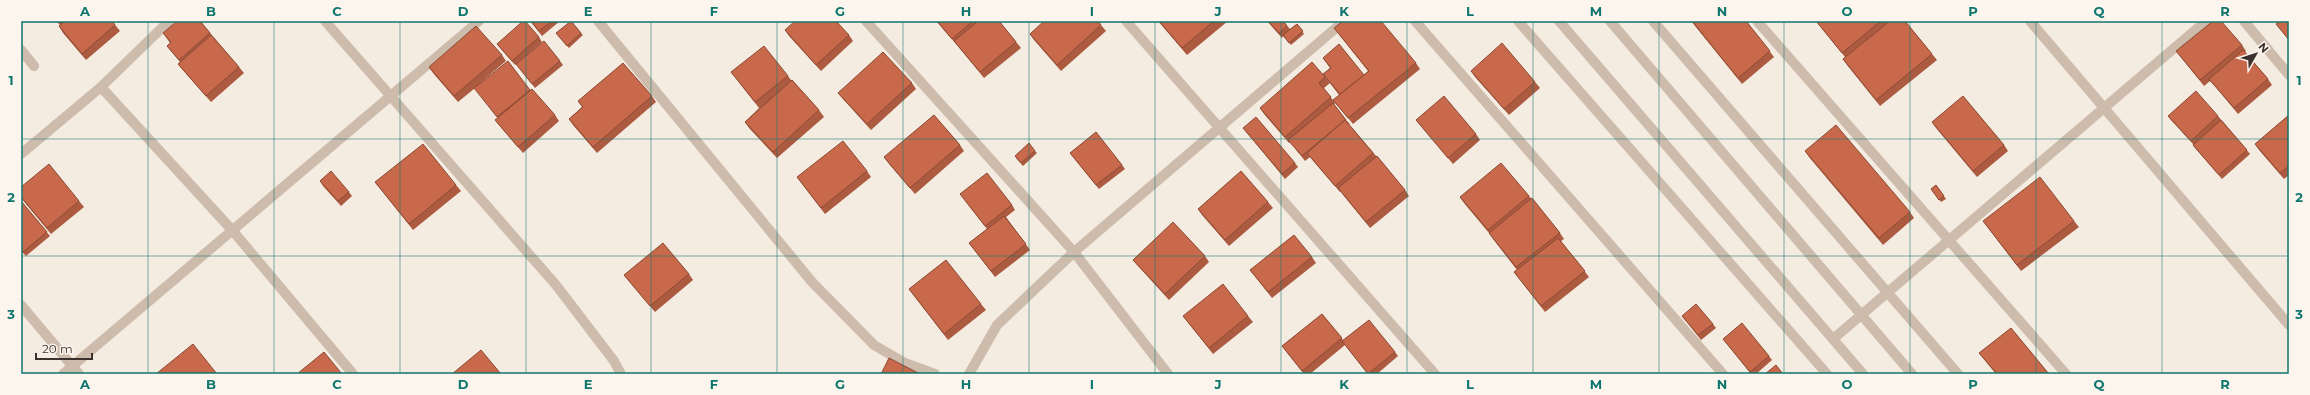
<svg xmlns="http://www.w3.org/2000/svg" width="2310" height="395" font-family="Montserrat,sans-serif">
  <style>
    .lines { fill: none; stroke-linecap: round; stroke-linejoin: round }
    .lane { stroke: #cdbbac; stroke-width: 10 }
    .street { stroke: #cdbbac; stroke-width: 10 }
    .wall { fill: #ac5a40 }
    .building { fill: #c8694b; stroke: #8c4a34 }
    .grid { fill: none; stroke: #0f766e; stroke-width: 1; stroke-opacity: 0.55 }
    .neatline { fill: none; stroke: #0f766e; stroke-width: 1.5 }
    .grid-label { font-size: 13px; text-anchor: middle; font-weight: bold; fill: #0f766e }
  </style>
  <rect width="100%" height="100%" fill="#f4ebe1"/>
  <g class="lines">
    <g class="lane">
      <path d="M1518,21L1827,374"/>
      <path d="M1653,21L1958,374"/>
    </g>
    <g class="street">
      <path d="M325,21L556,285L614,361L621,374"/>
      <path d="M598,21L812,282L874,345L905,363L935,374"/>
      <path d="M866,21L1074,252L1168,374"/>
      <path d="M1126,21L1435,374"/>
      <path d="M1415,21L1723,374"/>
      <path d="M1559,21L1863,374"/>
      <path d="M1610,21L1912,374"/>
      <path d="M1757,21L2066,374"/>
      <path d="M2030,21L2289,325"/>
      <path d="M2244,21L2289,75"/>
      <path d="M21,50L34,66"/>
      <path d="M101,87L232,230L353,374"/>
      <path d="M21,154L101,87L169,21"/>
      <path d="M21,305L79,374"/>
      <path d="M1833,339L2206,21"/>
      <path d="M63,374L479,21"/>
      <path d="M969,374L997,325L1074,252L1344,21"/>
    </g>
  </g>
  <g class="wall">
    <path d="M56,21H112L120,31L86,60L63,33L59,26L60,25Z"/>
    <path d="M200,21L239,67L244,73L211,102L183,70L178,64L180,62L167,46L170,43L163,33Z"/>
    <path d="M530,21H560L542,36Z"/>
    <path d="M936,21H999L1021,48L984,78L957,45Z"/>
    <path d="M1158,21H1228L1187,55Z"/>
    <path d="M1267,21H1283L1290,29L1297,24L1304,34L1291,45L1283,36L1282,38Z"/>
    <path d="M1691,21H1746L1774,57L1742,84Z"/>
    <path d="M1816,21H1905L1937,60L1880,106L1847,65L1843,59L1845,57Z"/>
    <path d="M1101,25L1106,31L1061,71L1034,40L1030,34Z"/>
    <path d="M1334,28L1416,63L1420,69L1353,124L1333,100L1339,95L1323,74L1330,68L1323,58L1364,75L1368,71Z"/>
    <path d="M785,30L849,35L853,41L821,71L789,36Z"/>
    <path d="M556,33H581L583,35L569,48Z"/>
    <path d="M539,37L542,42L515,65L497,44Z"/>
    <path d="M2242,45L2246,51L2245,52L2268,79L2272,85L2238,114L2214,85L2210,81L2204,86L2176,51Z"/>
    <path d="M502,55L506,61L481,82L530,90L555,115L559,121L523,153L500,126L495,120L498,118L475,88L458,102L433,73L429,67Z"/>
    <path d="M560,61L563,65L535,88L516,64Z"/>
    <path d="M1471,71L1535,82L1540,88L1509,115L1475,77Z"/>
    <path d="M731,72L788,76L791,80L819,110L824,117L777,158L749,128L745,122L759,108Z"/>
    <path d="M1325,77L1330,83L1324,88L1335,103L1334,105L1346,120L1350,124H1349L1405,190L1409,196L1370,228L1340,191V192L1310,157L1305,161L1290,142L1289,143L1264,114L1260,108Z"/>
    <path d="M912,83L916,89L871,130L843,99L838,93Z"/>
    <path d="M652,96L656,102L597,153L573,125L569,119L582,107L578,101Z"/>
    <path d="M2289,115V175L2284,179L2259,150L2255,144Z"/>
    <path d="M2168,116H2218L2250,154L2222,179L2196,149L2193,145V144L2171,120Z"/>
    <path d="M1416,120L1476,134L1480,140L1453,164L1421,126Z"/>
    <path d="M1932,122L2004,145L2008,151L1977,177L1936,128Z"/>
    <path d="M1243,128L1295,163L1298,167L1285,179Z"/>
    <path d="M960,145L964,151L915,194L889,164L884,157Z"/>
    <path d="M1035,151L1037,153L1023,166L1016,158Z"/>
    <path d="M1805,151L1910,212L1914,218L1883,245L1809,157Z"/>
    <path d="M1070,153L1122,165L1125,169L1099,189Z"/>
    <path d="M867,171L871,177L825,214L797,177Z"/>
    <path d="M320,181L349,192L352,196L341,206L323,186Z"/>
    <path d="M375,182L456,185L461,191L413,230Z"/>
    <path d="M1936,185L1946,199L1941,202L1931,189Z"/>
    <path d="M21,187L79,201L84,207L51,234L21,198Z"/>
    <path d="M1529,196L1560,233L1564,239L1561,241L1589,277L1545,312L1514,272L1517,270L1493,239L1489,233L1464,203L1460,197Z"/>
    <path d="M964,199L1012,205L1015,210L1006,217L1030,250L995,277L969,243L987,229Z"/>
    <path d="M21,201L50,236L26,256L21,251Z"/>
    <path d="M1268,202L1273,208L1229,246L1202,215L1198,209Z"/>
    <path d="M1983,221H2074L2079,227L2021,271Z"/>
    <path d="M1205,256L1209,262L1169,300L1138,266L1133,260Z"/>
    <path d="M1312,257L1316,263L1272,298L1250,270Z"/>
    <path d="M689,274L693,280L655,312L629,281L624,275Z"/>
    <path d="M909,289L981,304L986,310L948,340Z"/>
    <path d="M1322,314L1343,340L1395,352L1398,356L1377,374H1368L1345,345L1310,374H1304L1282,346Z"/>
    <path d="M1183,316H1248L1253,322L1213,354Z"/>
    <path d="M1682,316L1713,324L1716,328L1701,340Z"/>
    <path d="M1723,339L1769,356L1772,360L1756,374H1751Z"/>
    <path d="M1979,353L2049,374H1996Z"/>
  </g>
  <g class="building">
    <path d="M65,21H112L115,25L82,54L59,26Z"/>
    <path d="M177,21H200L210,33L179,60L167,46L171,42L163,33Z"/>
    <path d="M523,21H525L539,37L512,61L497,44Z"/>
    <path d="M531,21H552L539,31Z"/>
    <path d="M571,21L581,33L567,46L556,33Z"/>
    <path d="M795,21H836L849,35L816,65L785,30Z"/>
    <path d="M937,21H973L952,39Z"/>
    <path d="M978,21H999L1016,42L980,72L954,41Z"/>
    <path d="M1044,21H1098L1101,25L1057,65L1030,34Z"/>
    <path d="M1159,21H1214L1182,48Z"/>
    <path d="M1268,21H1283L1287,26L1279,33Z"/>
    <path d="M1343,21H1381L1416,63L1348,118L1333,100L1369,71L1334,28Z"/>
    <path d="M1692,21H1746L1770,51L1738,78Z"/>
    <path d="M1816,21H1881L1842,53Z"/>
    <path d="M1890,21H1905L1932,54L1876,100L1843,59Z"/>
    <path d="M2213,21H2221L2242,45L2200,80L2176,51Z"/>
    <path d="M2280,21H2289V40L2276,24Z"/>
    <path d="M1297,24L1303,31L1289,43L1283,35Z"/>
    <path d="M476,26L502,55L454,96L429,67Z"/>
    <path d="M211,35L239,67L206,96L178,64Z"/>
    <path d="M544,41L560,61L532,84L516,64Z"/>
    <path d="M1502,43L1535,82L1504,109L1471,71Z"/>
    <path d="M1339,44L1364,75L1340,94L1323,74L1331,68L1323,58Z"/>
    <path d="M764,46L788,76L755,102L731,72Z"/>
    <path d="M2243,50L2268,79L2234,108L2209,79Z"/>
    <path d="M883,52L912,83L867,124L838,93Z"/>
    <path d="M508,61L530,90L497,117L474,88Z"/>
    <path d="M1312,62L1325,77L1319,83L1331,97L1285,137L1260,108Z"/>
    <path d="M623,63L652,96L593,147L569,119L583,107L578,101Z"/>
    <path d="M792,80L819,110L773,152L745,122Z"/>
    <path d="M532,89L555,115L518,147L495,120Z"/>
    <path d="M2196,91L2218,116L2191,141L2168,116Z"/>
    <path d="M1444,96L1476,134L1448,158L1416,120Z"/>
    <path d="M1963,96L2004,145L1973,171L1932,122Z"/>
    <path d="M1333,103L1346,120H1345L1302,156L1288,140Z"/>
    <path d="M934,115L960,145L910,188L884,157Z"/>
    <path d="M2289,115V166L2280,173L2255,144Z"/>
    <path d="M1256,117L1295,163L1282,174L1243,128Z"/>
    <path d="M1345,120L1373,153L1335,186L1307,153Z"/>
    <path d="M2221,120L2247,150L2219,175L2193,145Z"/>
    <path d="M1836,125L1910,212L1879,238L1805,151Z"/>
    <path d="M1096,132L1122,165L1096,185L1070,153Z"/>
    <path d="M843,141L867,171L821,208L797,177Z"/>
    <path d="M1029,143L1035,151L1021,163L1015,156Z"/>
    <path d="M423,144L456,185L409,224L375,182Z"/>
    <path d="M1377,156L1405,190L1366,222L1338,188Z"/>
    <path d="M1501,163L1529,196L1488,230L1460,197Z"/>
    <path d="M49,164L79,201L47,228L21,197V187Z"/>
    <path d="M331,171L349,192L338,201L320,181Z"/>
    <path d="M1241,171L1268,202L1225,240L1198,209Z"/>
    <path d="M987,173L1012,205L985,226L960,194Z"/>
    <path d="M2040,177L2074,221L2017,265L1983,221Z"/>
    <path d="M1936,185L1944,196L1939,200L1931,189Z"/>
    <path d="M1532,198L1560,233L1516,267L1489,233Z"/>
    <path d="M21,201L47,232L23,252L21,250Z"/>
    <path d="M1004,216L1026,244L991,271L969,243Z"/>
    <path d="M1173,222L1205,256L1165,294L1133,260Z"/>
    <path d="M1294,235L1312,257L1268,292L1250,270Z"/>
    <path d="M1558,238L1585,271L1541,306L1514,272Z"/>
    <path d="M663,243L689,274L650,306L624,275Z"/>
    <path d="M946,260L981,304L944,334L909,289Z"/>
    <path d="M1223,284L1248,316L1209,348L1183,316Z"/>
    <path d="M1696,304L1713,324L1698,335L1682,316Z"/>
    <path d="M1322,314L1342,338L1302,371L1282,346Z"/>
    <path d="M1369,320L1395,352L1368,374L1342,341Z"/>
    <path d="M1742,323L1769,356L1750,372L1723,339Z"/>
    <path d="M2011,328L2049,374H1997L1979,353Z"/>
    <path d="M193,344L217,374H156Z"/>
    <path d="M481,350L501,374H452Z"/>
    <path d="M324,352L342,374H297Z"/>
    <path d="M889,358L920,374H881Z"/>
    <path d="M1776,365L1783,374H1765Z"/>
  </g>
  <path class="grid" d="M148,21V374M274,21V374M400,21V374M526,21V374M651,21V374M777,21V374M903,21V374M1029,21V374M1155,21V374M1281,21V374M1407,21V374M1533,21V374M1659,21V374M1784,21V374M1910,21V374M2036,21V374M2162,21V374M21,139H2289M21,256H2289"/>
  <rect width="2310" height="395" fill="none" stroke="#fbf5ee" stroke-width="44"/>
  <g transform="translate(2256 54) rotate(51)" stroke="#fbf5ee" stroke-width="3" paint-order="stroke">
  <path d="M0-3L7 15L0 10L-7 15Z" fill="#3b302b"/>
  <text y="-6" font-size="11" font-weight="bold" text-anchor="middle" fill="#3b302b">N</text>
  </g>
  <path d="M36 353v6h56v-6" fill="none" stroke="#3b302b" stroke-width="2"/>
  <text x="42" y="353" font-size="12" fill="#3b302b" stroke="#fbf5ee" stroke-width="3" paint-order="stroke">20 m</text>
  <rect x="22" y="22" width="2266" height="351" class="neatline"/>
  <g class="grid-label">
    <text x="85" y="16">A</text>
    <text x="211" y="16">B</text>
    <text x="337" y="16">C</text>
    <text x="463" y="16">D</text>
    <text x="588" y="16">E</text>
    <text x="714" y="16">F</text>
    <text x="840" y="16">G</text>
    <text x="966" y="16">H</text>
    <text x="1092" y="16">I</text>
    <text x="1218" y="16">J</text>
    <text x="1344" y="16">K</text>
    <text x="1470" y="16">L</text>
    <text x="1596" y="16">M</text>
    <text x="1722" y="16">N</text>
    <text x="1847" y="16">O</text>
    <text x="1973" y="16">P</text>
    <text x="2099" y="16">Q</text>
    <text x="2225" y="16">R</text>
    <text x="11" y="85">1</text>
    <text x="2299" y="85">1</text>
    <text x="11" y="202">2</text>
    <text x="2299" y="202">2</text>
    <text x="11" y="319">3</text>
    <text x="2299" y="319">3</text>
    <text x="85" y="389">A</text>
    <text x="211" y="389">B</text>
    <text x="337" y="389">C</text>
    <text x="463" y="389">D</text>
    <text x="588" y="389">E</text>
    <text x="714" y="389">F</text>
    <text x="840" y="389">G</text>
    <text x="966" y="389">H</text>
    <text x="1092" y="389">I</text>
    <text x="1218" y="389">J</text>
    <text x="1344" y="389">K</text>
    <text x="1470" y="389">L</text>
    <text x="1596" y="389">M</text>
    <text x="1722" y="389">N</text>
    <text x="1847" y="389">O</text>
    <text x="1973" y="389">P</text>
    <text x="2099" y="389">Q</text>
    <text x="2225" y="389">R</text>
  </g>
</svg>
